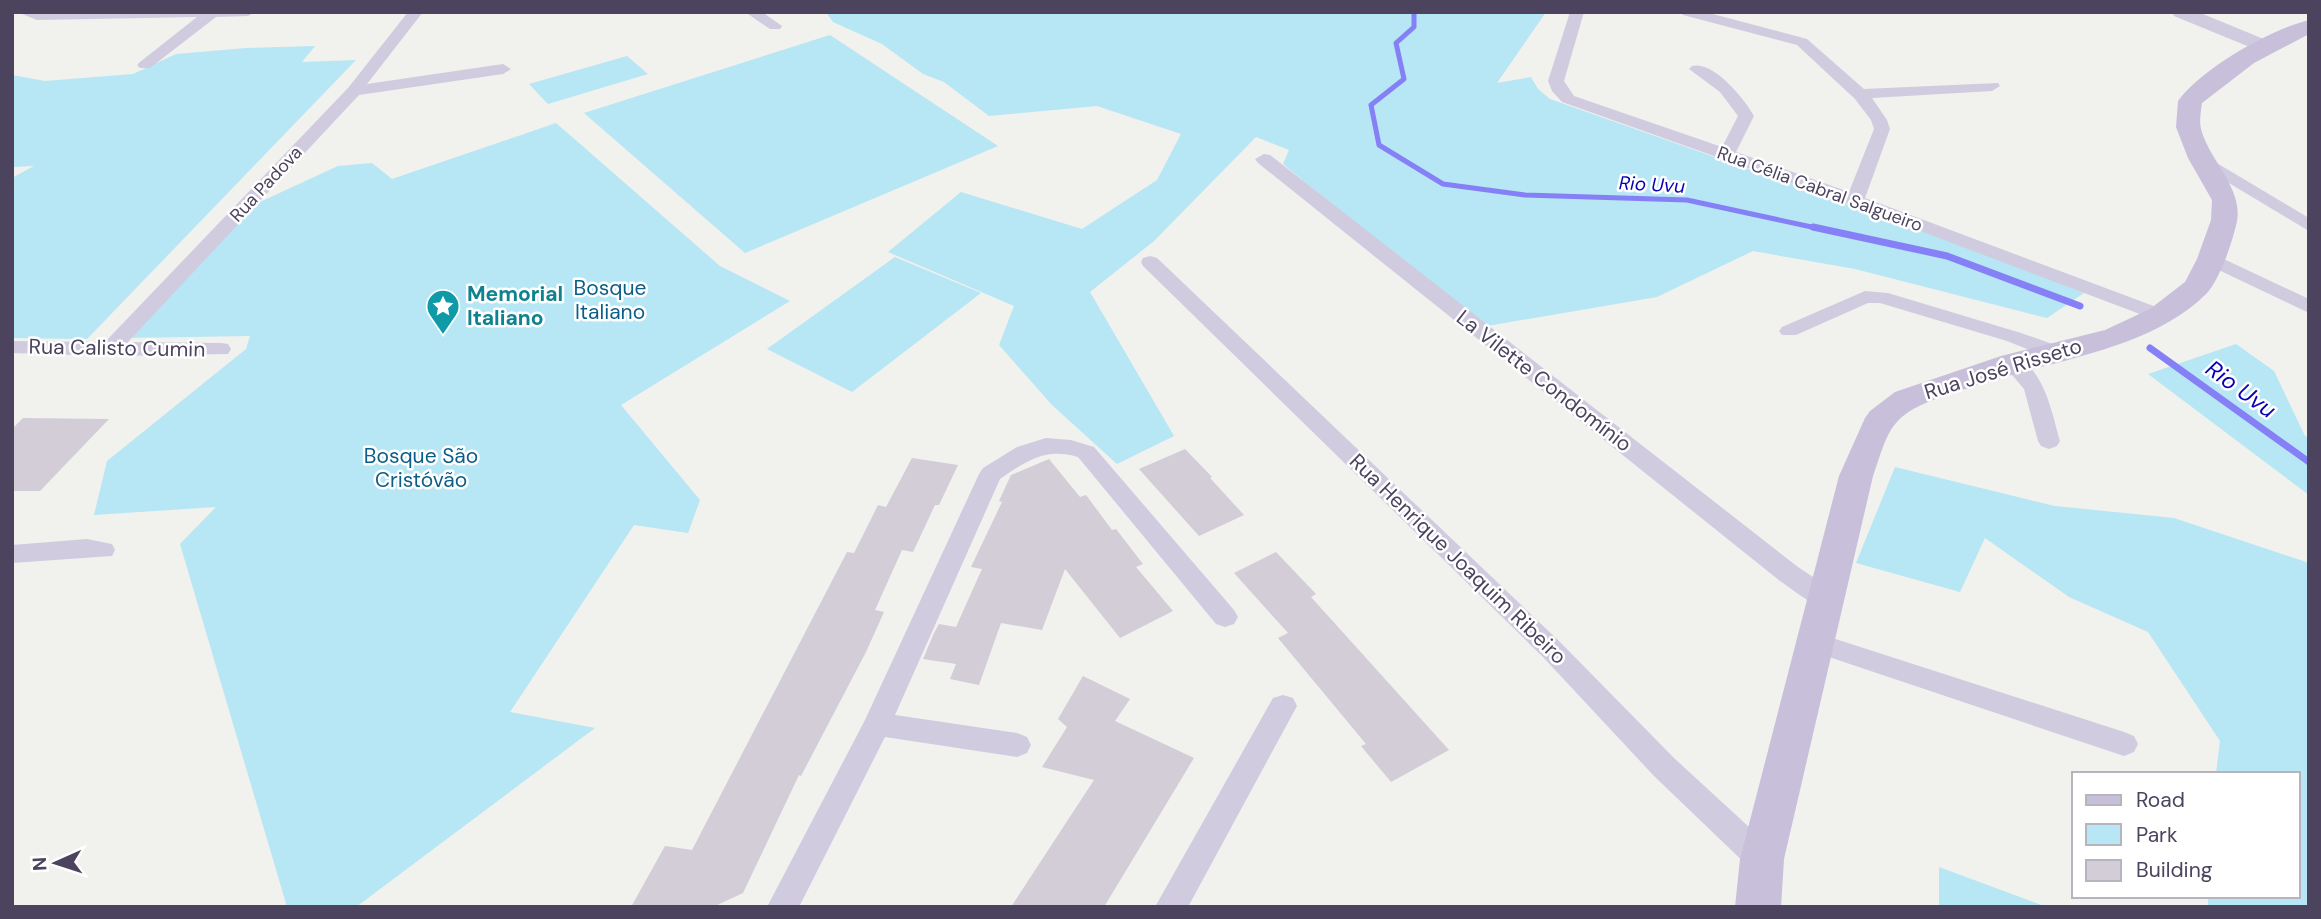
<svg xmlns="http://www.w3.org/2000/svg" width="2321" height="919" font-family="'DM Sans',sans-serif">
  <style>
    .green { fill: #b7e6f4 }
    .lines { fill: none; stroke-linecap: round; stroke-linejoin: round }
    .stream-far1 { stroke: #8580f5; stroke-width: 5 }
    .stream { stroke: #8580f5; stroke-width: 7 }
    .building { fill: #d2cdd7 }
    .minor { fill: #d1cbe0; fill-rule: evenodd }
    .tertiary { fill: #d1cbe0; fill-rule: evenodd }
    .secondary { fill: #c8bfda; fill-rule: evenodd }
    .labels { text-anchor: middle; stroke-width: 5; stroke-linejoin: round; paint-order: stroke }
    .far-street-label { font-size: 18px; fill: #4c445e; stroke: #fff }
    .far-water-label { font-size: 19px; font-style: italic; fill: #0900b5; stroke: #fff }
    .park-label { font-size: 21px; fill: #0d5e87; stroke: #fff }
    .culture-label { font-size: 21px; font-weight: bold; fill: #0d838f; stroke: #fff; text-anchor: start }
    .street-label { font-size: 21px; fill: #4c445e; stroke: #fff }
    .water-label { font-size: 23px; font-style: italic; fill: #0900b5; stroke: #fff }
  </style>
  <rect width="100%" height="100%" fill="#f1f1ee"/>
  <g class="green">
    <path d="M826,12H1546L1497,83L1531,77L1538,89L1550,99L1968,246L2084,293L2047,318L1855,269L1753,251L1657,297L1481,327L1283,164L1289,150L1256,137L1154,241L1090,292L1174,436L1117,464L1052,405L999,345L1014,306L888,252L961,192L1082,229L1157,180L1181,134L1097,106L989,116L944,82L923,74L882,44L833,22Z"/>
    <path d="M830,35L998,146L745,253L584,113Z"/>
    <path d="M315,46L302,62L356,60L87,339L12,338V178L34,166L12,167V75L45,81L133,74L176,54L246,48Z"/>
    <path d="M627,56L648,74L548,104L529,84Z"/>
    <path d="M556,123L720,266L790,301L621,405L700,500L688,533L634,525L510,712L595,728L356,907H287L180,544L216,507L94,515L107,461L246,349L250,336L125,338L236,213L338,166L372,163L392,179Z"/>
    <path d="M895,257L981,293L852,392L767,349Z"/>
    <path d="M2236,344L2274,371L2305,436L2309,437V495L2148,374Z"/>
    <path d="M1895,467L2055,506L2174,518L2309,563V907H2208V896H2298V774H2216L2220,741L2148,632L2069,597L1985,538L1960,592L1856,563Z"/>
    <path d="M1939,867L2047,907H1939Z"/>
  </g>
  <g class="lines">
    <path class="stream-far1" d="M1414,12V27L1396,43L1404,79L1371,105L1379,145L1443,184L1525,195L1687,200L1821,229"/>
    <g class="stream">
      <path d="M1813,227L1947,256L2080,306"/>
      <path d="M2150,348L2309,462"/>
    </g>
  </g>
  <g class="building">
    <path d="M23,418L109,419L40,491H12V429Z"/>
    <path d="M1185,449L1212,477L1210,478L1244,515L1199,536L1139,469Z"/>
    <path d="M912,458L958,465L939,505H935L913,552L902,550L875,610L884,612L866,652L801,776L799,775L743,893L713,907H631L665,846L692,850L847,552L854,553L878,505L886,507Z"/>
    <path d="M1049,459L1080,497L1086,495L1112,530L1116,529L1143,564L1136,567L1173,611L1120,638L1065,569L1042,630L1001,623L979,685L950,679L956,664L923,659L934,633L939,624L956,627L982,569L971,567L1002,502L999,501L1011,475Z"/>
    <path d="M1276,552L1316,594L1311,597L1449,750L1391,782L1361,746L1366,744L1278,638L1288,633L1234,573Z"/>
    <path d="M1083,676L1130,699L1115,721L1194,758L1104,907H1011L1094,780L1042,767L1067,727L1058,719Z"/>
  </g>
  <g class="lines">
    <g class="minor">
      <path d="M17,12H255L248,16L216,17L150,68H140L137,65L140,62L197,17L37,20Z"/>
      <path d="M408,12H423L367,84L503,64L511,69L503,74L359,95L128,342L221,343L228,344L231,349L228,354L109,356L12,353V341L105,342L348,88Z"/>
      <path d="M745,12H762L782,26L780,29H770Z"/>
      <path d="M1570,12H1584L1564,81L1574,96L1722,147L1738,116L1720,92L1689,69L1692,66C1713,60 1745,99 1754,116L1736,152L1849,192L1874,129L1871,120L1855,99L1797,45L1683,15L1681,12H1705L1807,39L1864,89L1998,83L2000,86L1992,91L1872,98L1887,120L1890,129L1865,198L2167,311L2170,315L2167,319H2153L1849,204L1562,102L1552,91L1548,81Z"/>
      <path d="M2200,153L2309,218V231L2194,162L2192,158L2194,154Z"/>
      <path d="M1264,154L1270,155L1798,567L1836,592L1840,599L1836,606C1816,612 1796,591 1780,581L1258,163L1255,159Z"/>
      <path d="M2211,253L2309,299V313L2204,263L2202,259L2204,255Z"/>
      <path d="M1150,256L1157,258L1560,642L1674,758L1773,849L1777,859L1773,869L1762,873L1751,869L1654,776L1542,656L1143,266L1141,262L1143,258Z"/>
      <path d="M1865,291L1888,293L2021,333L2061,347L2064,352L2061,357H2047L2007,341L1880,303H1868L1796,335H1782L1779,331L1782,327Z"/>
      <path d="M2012,356C2044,365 2052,414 2060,441L2057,446L2049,449L2041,446L2038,441L2024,389L2002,363L2005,358Z"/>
      <path d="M1046,438L1071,440L1094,447L1234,610L1238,617L1234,624L1225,627L1216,624L1078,457C1046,447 1026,461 1000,479L895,715L1017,733L1027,737L1031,745L1027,753L1017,757L885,737L799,907H767L865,720L979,474L983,468L1017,447Z"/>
      <path d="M87,539L112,544L115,550L112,556L12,563V545Z"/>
      <path d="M1817,633L2124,732L2134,736L2138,744L2134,752L2124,756L1808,650L1804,643L1808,636Z"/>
      <path d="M1283,695L1293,698L1297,706L1188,907H1155L1273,698Z"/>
    </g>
    <path class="tertiary" d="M2172,12H2198L2271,42L2274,46L2271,50H2257L2174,16Z"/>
    <path class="secondary" d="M2309,20V34L2254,63L2202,103C2201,111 2199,121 2201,129C2209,160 2243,188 2237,221C2233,240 2220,280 2206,294C2146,354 2035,362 1957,392C1936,399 1912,405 1896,423C1885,435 1879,460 1873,476L1784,859L1781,907H1735L1740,859L1839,476L1865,418L1870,411L1895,392L2001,356L2105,330L2150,309L2185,282L2197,259L2211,220L2212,200L2188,158L2176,127L2178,101C2201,69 2271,29 2309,20Z"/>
  </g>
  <defs>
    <symbol id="sight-pin" viewBox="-11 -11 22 30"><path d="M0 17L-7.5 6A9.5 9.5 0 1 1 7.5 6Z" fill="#0f9aa8" stroke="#fff"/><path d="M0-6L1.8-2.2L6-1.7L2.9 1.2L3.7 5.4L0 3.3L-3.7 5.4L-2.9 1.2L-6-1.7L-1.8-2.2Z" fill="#fff"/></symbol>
  </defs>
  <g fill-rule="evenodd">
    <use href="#sight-pin" x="424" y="287" width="38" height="52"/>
  </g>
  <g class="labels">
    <g class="far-street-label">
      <text transform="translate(266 184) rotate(-47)" y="6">Rua Padova</text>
      <text transform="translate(1820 189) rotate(20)" y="6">Rua Célia Cabral Salgueiro</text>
    </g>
    <g class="far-water-label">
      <text transform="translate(1652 184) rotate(3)" y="7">Rio Uvu</text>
    </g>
    <g class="park-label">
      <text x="610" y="295">Bosque<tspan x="610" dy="24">Italiano</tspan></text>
      <text x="421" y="463">Bosque São<tspan x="421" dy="24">Cristóvão</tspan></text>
    </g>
    <g class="culture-label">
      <text x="467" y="301">Memorial<tspan x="467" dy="24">Italiano</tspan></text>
    </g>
    <g class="street-label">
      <text transform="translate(117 348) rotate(1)" y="7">Rua Calisto Cumin</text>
      <text transform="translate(2003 369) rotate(-17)" y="7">Rua José Risseto</text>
      <text transform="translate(1544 381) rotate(38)" y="7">La Vilette Condomínio</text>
      <text transform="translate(1458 559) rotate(44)" y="7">Rua Henrique Joaquim Ribeiro</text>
    </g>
    <g class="water-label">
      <text transform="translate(2241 389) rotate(36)" y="8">Rio Uvu</text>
    </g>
  </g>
  <rect width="2321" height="919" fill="none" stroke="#4c445e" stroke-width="28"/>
  <rect x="2072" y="772" width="228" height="126" fill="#ffffff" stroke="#b7b4bf" stroke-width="2"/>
  <rect x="2086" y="795" width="35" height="10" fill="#c8bfda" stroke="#b7b4bf" stroke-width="2"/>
  <text x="2136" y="807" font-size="21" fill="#4c445e">Road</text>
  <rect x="2086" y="824" width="35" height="21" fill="#b7e6f4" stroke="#b7b4bf" stroke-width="2"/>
  <text x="2136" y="842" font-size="21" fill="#4c445e">Park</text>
  <rect x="2086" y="860" width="35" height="21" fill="#d2cdd7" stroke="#b7b4bf" stroke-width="2"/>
  <text x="2136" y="877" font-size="21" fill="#4c445e">Building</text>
  <g transform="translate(56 863) rotate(267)" stroke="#ffffff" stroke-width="5" paint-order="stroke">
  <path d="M0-5L12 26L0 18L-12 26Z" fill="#4c445e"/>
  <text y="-10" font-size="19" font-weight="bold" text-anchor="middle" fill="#4c445e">N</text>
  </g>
</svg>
